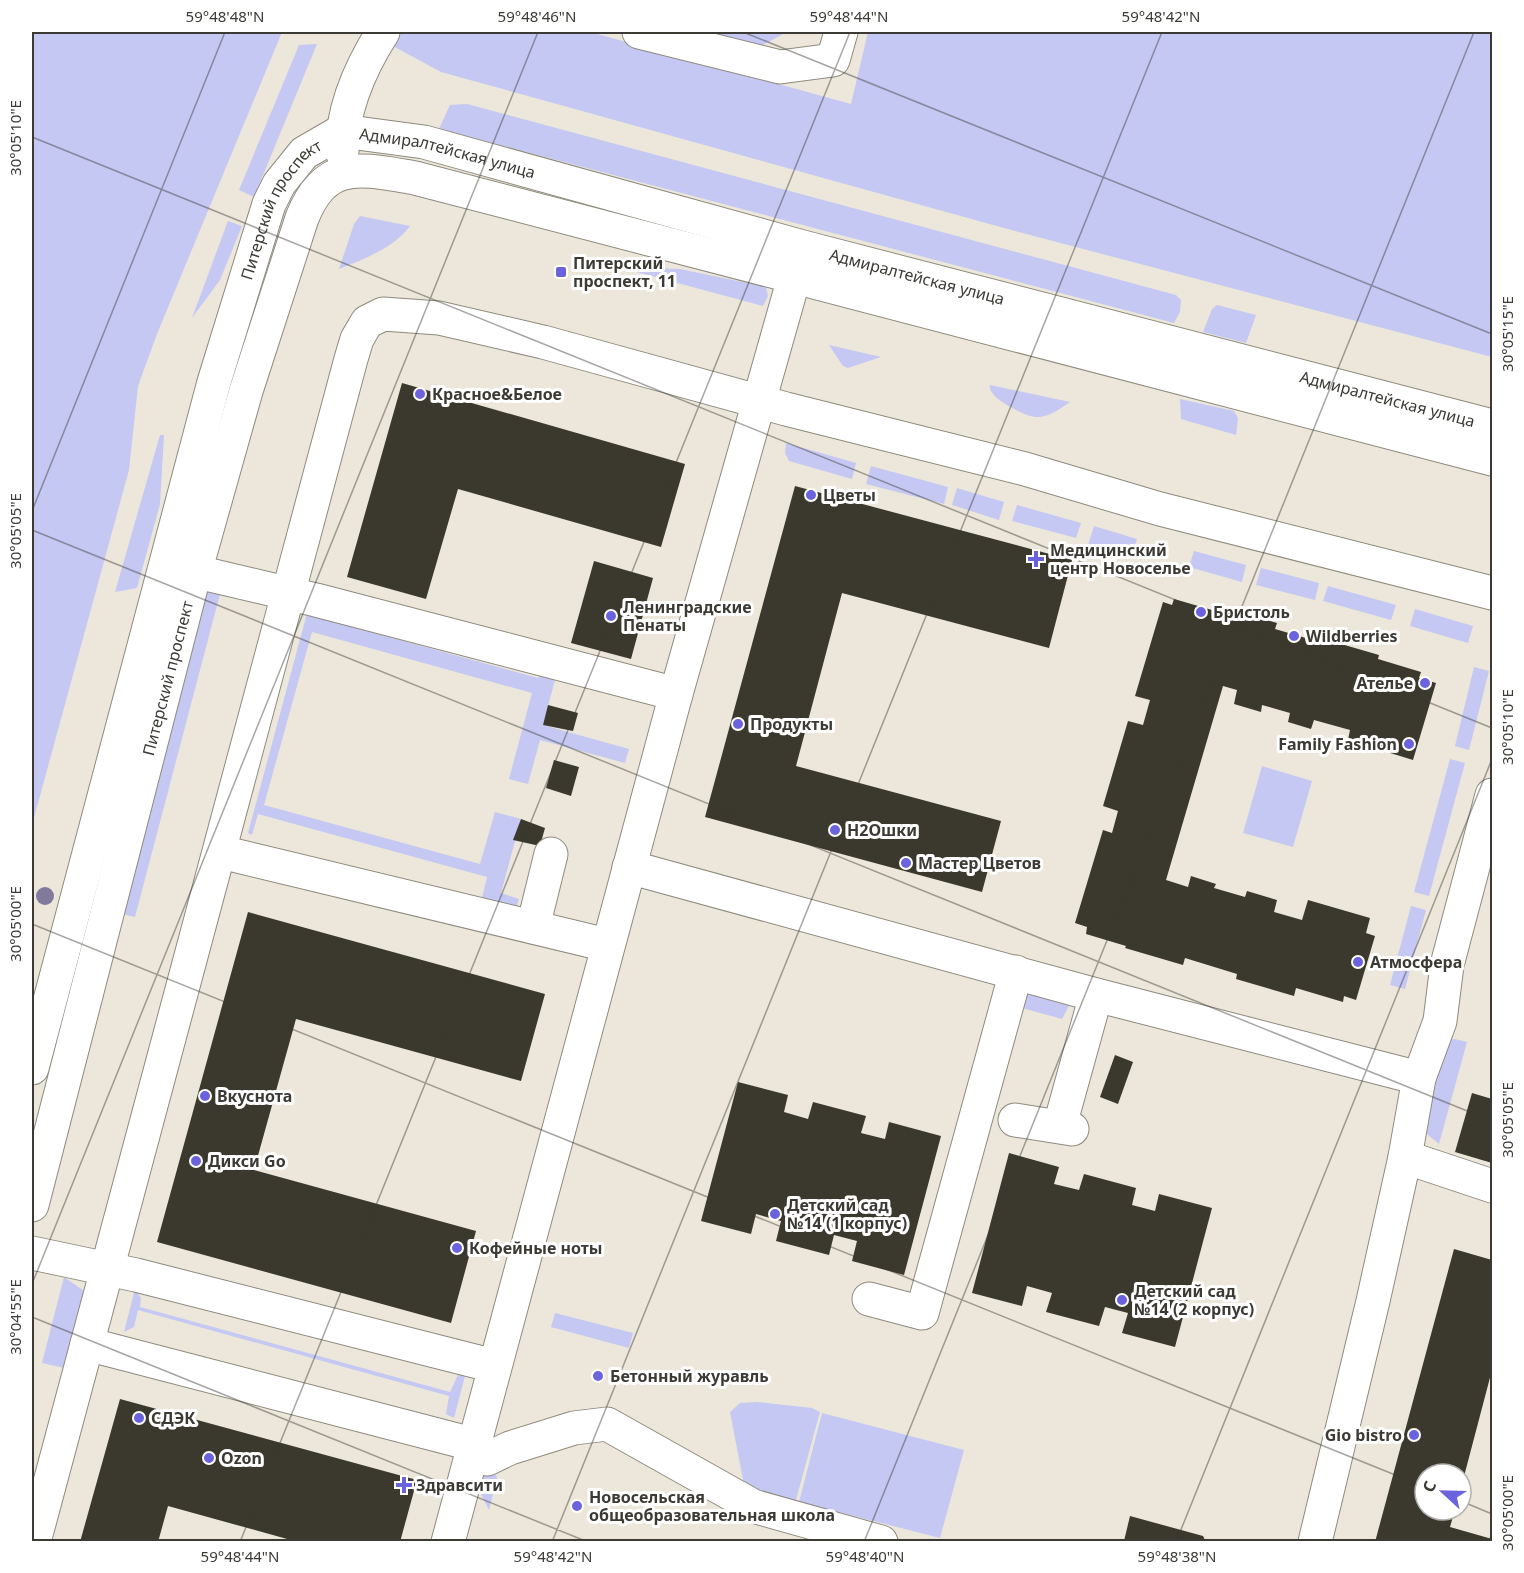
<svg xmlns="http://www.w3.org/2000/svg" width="1524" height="1573" font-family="'Noto Sans',sans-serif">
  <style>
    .green { fill: #c4c8f3 }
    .building { fill: #3b382d }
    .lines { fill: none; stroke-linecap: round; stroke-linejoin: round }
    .minor-casing { stroke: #8e8a7e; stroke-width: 35 }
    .minor { stroke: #fff; stroke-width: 33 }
    .tree { fill: #817a9d }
    .ticks { fill: none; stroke: #3c3a35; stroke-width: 1.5; stroke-opacity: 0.45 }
    .poi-dot { fill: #6a63dd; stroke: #fff; stroke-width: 2 }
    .labels { text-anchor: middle; stroke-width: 6; stroke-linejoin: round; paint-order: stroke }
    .street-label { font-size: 16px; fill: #3c3a35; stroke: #fff }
    .poi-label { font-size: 16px; font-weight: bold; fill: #3c3a35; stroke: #fff; text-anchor: start }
    .neatline { fill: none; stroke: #3c3a35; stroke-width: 2 }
    .ticks-label { font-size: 15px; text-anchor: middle; fill: #3c3a35 }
  </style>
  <rect width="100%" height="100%" fill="#ece7da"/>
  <g class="green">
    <path d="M32,32H282L157,334L138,386L129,470L32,825Z"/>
    <path d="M402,32H590L851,104L868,32H1492V357L1004,228L441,72L391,45Z"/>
    <path d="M674,32H787L752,51Z"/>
    <path d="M317,44L254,197L239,190L299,45Z"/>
    <path d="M467,104L1176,295L1181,300L1180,312L1174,323L439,129L450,105Z"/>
    <path d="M360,216L410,226C394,248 364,259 339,269L354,224Z"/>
    <path d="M228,221L242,226L220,280L192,318Z"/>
    <path d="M618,267L680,269L766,287L768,296L763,306Z"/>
    <path d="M1217,305L1256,315L1246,343L1203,332L1212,309Z"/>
    <path d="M829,345L881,357L848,368L843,366Z"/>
    <path d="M990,385L1070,402C1042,422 1035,421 1007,405C999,400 994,397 990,389Z"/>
    <path d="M1180,399L1234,411L1238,418L1236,435L1181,419Z"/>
    <path d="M160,435H164L160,504L137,588L115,592Z"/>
    <path d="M786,443L856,463L852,479L789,461L785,453Z"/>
    <path d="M871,466L948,487L944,504L866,484Z"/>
    <path d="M957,488L1004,502L999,520L952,505Z"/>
    <path d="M1017,505L1081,523L1076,538L1012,521Z"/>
    <path d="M1094,526L1137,539L1131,558L1088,545Z"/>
    <path d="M1194,551L1246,565L1242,582L1189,567Z"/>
    <path d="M1261,568L1319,583L1315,600L1256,585Z"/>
    <path d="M1328,586L1396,605L1391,620L1323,601Z"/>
    <path d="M207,591L220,594L135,917L122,914Z"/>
    <path d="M315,602L312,616L538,678L543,672L556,676L543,725L629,749L625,763L540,740L528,784L509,779L532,693L312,632L264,805L480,864L495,812L521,819L501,893L519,899L516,908L482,898L487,877L258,814L252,835L248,833L309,606Z"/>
    <path d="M1415,609L1473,626L1468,643L1410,626Z"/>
    <path d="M1474,667L1489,671L1469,750L1455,746Z"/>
    <path d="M1450,759L1465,763L1429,896L1414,892Z"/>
    <path d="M1262,766L1312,781L1293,847L1243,833Z"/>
    <path d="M1411,906L1426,910L1405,989L1390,985Z"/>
    <path d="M1027,993L1071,1002L1062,1019L1022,1008Z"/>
    <path d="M1455,1039L1467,1042L1439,1144L1421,1129L1445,1040Z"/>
    <path d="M64,1277L84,1291L88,1304L69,1369L42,1363Z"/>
    <path d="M135,1289L141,1298L140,1307L450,1392L458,1375L465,1376L454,1418L446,1414L449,1396L138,1310L134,1327L124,1332Z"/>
    <path d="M555,1313L633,1333L629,1348L551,1327Z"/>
    <path d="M757,1402L812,1408L820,1412L794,1507L746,1495L730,1412L740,1403Z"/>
    <path d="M822,1413L964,1450L940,1538L799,1502Z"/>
    <path d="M491,1467L497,1477L489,1510L474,1480Z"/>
  </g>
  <g class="building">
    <path d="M402,383L685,464L661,547L458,489L426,599L347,577Z"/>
    <path d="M795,486L1072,560L1049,648L842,593L796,766L1001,821L982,892L705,817Z"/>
    <path d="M594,561L653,578L631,659L571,643Z"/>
    <path d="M1174,599L1219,612L1220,607L1277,623L1275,629L1323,643L1324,639L1379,655L1378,659L1421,672L1419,678L1436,683L1413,760L1348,740L1350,730L1314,720L1311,729L1288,722L1290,713L1262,705L1261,712L1234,704L1237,690L1223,686L1166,880L1188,887L1191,876L1216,884L1214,888L1245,897L1247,891L1277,900L1274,912L1302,920L1308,900L1370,918L1366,933L1375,936L1356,1000L1344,996L1343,1002L1296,988L1294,996L1236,979L1237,974L1185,958L1183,965L1125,948L1126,946L1086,934L1087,927L1075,923L1103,830L1112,833L1118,811L1103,806L1128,721L1143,725L1150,700L1135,696L1163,602L1172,605Z"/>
    <path d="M548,705L578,713L573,731L543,725Z"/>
    <path d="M554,760L579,767L571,796L546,788Z"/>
    <path d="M521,819L545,828L540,846L513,840Z"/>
    <path d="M248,912L545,994L521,1081L296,1019L254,1170L476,1231L451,1323L157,1242Z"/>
    <path d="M1115,1055L1133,1062L1118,1104L1100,1097Z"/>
    <path d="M738,1082L788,1095L784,1112L808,1119L813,1102L866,1116L861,1133L885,1139L889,1122L941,1136L904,1275L852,1261L857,1241L834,1235L829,1255L776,1241L781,1221L756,1214L751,1234L701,1221Z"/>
    <path d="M1472,1093L1492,1099V1163L1455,1152Z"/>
    <path d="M1009,1153L1059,1167L1054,1184L1079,1190L1084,1174L1136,1188L1132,1205L1155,1211L1159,1194L1212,1208L1175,1347L1122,1333L1128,1313L1105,1307L1099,1326L1046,1312L1052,1293L1027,1286L1022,1306L972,1293Z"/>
    <path d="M1454,1249L1492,1260V1370L1462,1484L1461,1474H1425V1510H1455L1450,1527L1492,1539V1542H1375Z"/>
    <path d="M120,1399L417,1480L400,1542H298L168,1506L158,1542H80Z"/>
    <path d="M1130,1516L1203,1536L1206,1542L1124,1541Z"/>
  </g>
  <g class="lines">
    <defs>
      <g id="minor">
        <path d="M639,32L780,67L833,60L841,32"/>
        <path d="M342,152C342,109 360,68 383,32"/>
        <path d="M176,567L316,600L676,694L448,1542"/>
        <path d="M676,694L800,257"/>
        <path d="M221,852L607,945"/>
        <path d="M629,867L1096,995L1419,1078"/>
        <path d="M533,927L551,854"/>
        <path id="s1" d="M32,1068L214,382L269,204L279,184L304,153L342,131L424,142L803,247L1492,426"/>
        <path d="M1015,1120L1072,1129"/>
        <path d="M1060,1125L1096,995"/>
        <path d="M1405,1157L1492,1186"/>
        <path id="s2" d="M32,1205L195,572L246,391L302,218C326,158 361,169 415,178L1492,459"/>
        <path d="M32,1253L136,1275L494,1366"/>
        <path d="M869,1299L922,1313L1016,972"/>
        <path d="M87,1344L472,1444"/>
        <path d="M487,1459L510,1448L574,1428L607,1424L753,1506L881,1542"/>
        <path d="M34,1542L351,359L357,339L367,322L383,314L439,318L543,342L786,409L1025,469L1160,509L1492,593"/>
        <path d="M1315,1542L1373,1301L1405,1157L1419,1078L1440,1021L1447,965L1492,795"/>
      </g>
    </defs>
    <use href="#minor" class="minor-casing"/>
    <use href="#minor" class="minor"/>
  </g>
  <circle class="tree" cx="45" cy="896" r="9"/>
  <path class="ticks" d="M743,32L1492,334M32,137L1492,728M32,511L225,32M32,530L1492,1121M32,924L1425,1487M32,1284L538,32M32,1317L588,1542M1461,1501L1492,1514M240,1542L850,32M552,1542L1162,32M864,1542L1474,32M1176,1542L1492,759M1489,1542L1492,1532"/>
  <g class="poi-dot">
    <rect x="555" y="266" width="12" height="12" rx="3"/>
    <circle cx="420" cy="394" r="6"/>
    <circle cx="811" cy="495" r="6"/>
    <path d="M1033 550h6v6h6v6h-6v6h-6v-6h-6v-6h6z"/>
    <circle cx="1201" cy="612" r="6"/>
    <circle cx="611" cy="616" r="6"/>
    <circle cx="1294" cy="636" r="6"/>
    <circle cx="1425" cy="683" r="6"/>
    <circle cx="738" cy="724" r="6"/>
    <circle cx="1409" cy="744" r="6"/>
    <circle cx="835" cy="830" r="6"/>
    <circle cx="906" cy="863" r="6"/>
    <circle cx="1358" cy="962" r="6"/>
    <circle cx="205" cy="1096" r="6"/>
    <circle cx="196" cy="1161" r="6"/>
    <circle cx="775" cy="1214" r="6"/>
    <circle cx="457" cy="1248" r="6"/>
    <circle cx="1122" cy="1300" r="6"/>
    <circle cx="598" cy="1376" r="6"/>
    <circle cx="139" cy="1418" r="6"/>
    <circle cx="1414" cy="1435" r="6"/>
    <circle cx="209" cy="1458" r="6"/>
    <path d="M401 1476h6v6h6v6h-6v6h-6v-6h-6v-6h6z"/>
    <circle cx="577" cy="1506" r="6"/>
  </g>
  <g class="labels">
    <g class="street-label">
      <text dy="6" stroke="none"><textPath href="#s1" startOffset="1110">Адмиралтейская улица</textPath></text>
      <text dy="6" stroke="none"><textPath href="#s1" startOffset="897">Питерский проспект</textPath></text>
      <text dy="6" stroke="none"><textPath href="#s1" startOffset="1596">Адмиралтейская улица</textPath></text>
      <text dy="6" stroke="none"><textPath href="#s1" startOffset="2082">Адмиралтейская улица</textPath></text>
      <text dy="6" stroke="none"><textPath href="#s2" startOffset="544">Питерский проспект</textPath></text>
    </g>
    <g class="poi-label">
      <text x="573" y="269">Питерский<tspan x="573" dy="18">проспект, 11</tspan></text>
      <text x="432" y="400">Красное&amp;Белое</text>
      <text x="823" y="501">Цветы</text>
      <text x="1050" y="556">Медицинский<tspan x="1050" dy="18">центр Новоселье</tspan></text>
      <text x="623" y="613">Ленинградские<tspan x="623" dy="18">Пенаты</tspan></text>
      <text x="1213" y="618">Бристоль</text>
      <text x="1306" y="642">Wildberries</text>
      <text x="1413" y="689" text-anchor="end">Ателье</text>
      <text x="750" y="730">Продукты</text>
      <text x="1397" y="750" text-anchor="end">Family Fashion</text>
      <text x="847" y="836">H2Oшки</text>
      <text x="918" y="869">Мастер Цветов</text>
      <text x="1370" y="968">Атмосфера</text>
      <text x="217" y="1102">Вкуснота</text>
      <text x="208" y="1167">Дикси Go</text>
      <text x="787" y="1211">Детский сад<tspan x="787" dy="18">№14 (1 корпус)</tspan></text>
      <text x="469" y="1254">Кофейные ноты</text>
      <text x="1134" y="1297">Детский сад<tspan x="1134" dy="18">№14 (2 корпус)</tspan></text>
      <text x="610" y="1382">Бетонный журавль</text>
      <text x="151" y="1424">СДЭК</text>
      <text x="1402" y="1441" text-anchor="end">Gio bistro</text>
      <text x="221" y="1464">Ozon</text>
      <text x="416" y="1491">Здравсити</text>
      <text x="589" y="1503">Новосельская<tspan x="589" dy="18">общеобразовательная школа</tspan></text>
    </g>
  </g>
  <rect width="1524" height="1573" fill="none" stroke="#ffffff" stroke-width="66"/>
  <g transform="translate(1443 1492) rotate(292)"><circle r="28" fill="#ffffff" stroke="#b1b0ae" stroke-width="1.5"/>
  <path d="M0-4.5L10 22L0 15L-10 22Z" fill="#6a63dd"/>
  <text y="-9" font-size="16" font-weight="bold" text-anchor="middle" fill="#3c3a35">С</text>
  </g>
  <rect x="33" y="33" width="1458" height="1507" class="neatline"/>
  <g class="ticks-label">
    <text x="225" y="22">59°48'48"N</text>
    <text x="537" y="22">59°48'46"N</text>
    <text x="849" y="22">59°48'44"N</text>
    <text x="1161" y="22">59°48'42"N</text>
    <text transform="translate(16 138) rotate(-90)" y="5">30°05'10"E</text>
    <text transform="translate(1508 334) rotate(-90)" y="5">30°05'15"E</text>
    <text transform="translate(16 531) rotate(-90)" y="5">30°05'05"E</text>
    <text transform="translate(1508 727) rotate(-90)" y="5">30°05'10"E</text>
    <text transform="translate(16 924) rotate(-90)" y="5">30°05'00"E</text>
    <text transform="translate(1508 1120) rotate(-90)" y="5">30°05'05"E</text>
    <text transform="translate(16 1317) rotate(-90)" y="5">30°04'55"E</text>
    <text transform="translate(1508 1513) rotate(-90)" y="5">30°05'00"E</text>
    <text x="240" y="1562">59°48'44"N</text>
    <text x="553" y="1562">59°48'42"N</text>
    <text x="865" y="1562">59°48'40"N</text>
    <text x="1177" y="1562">59°48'38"N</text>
  </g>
</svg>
